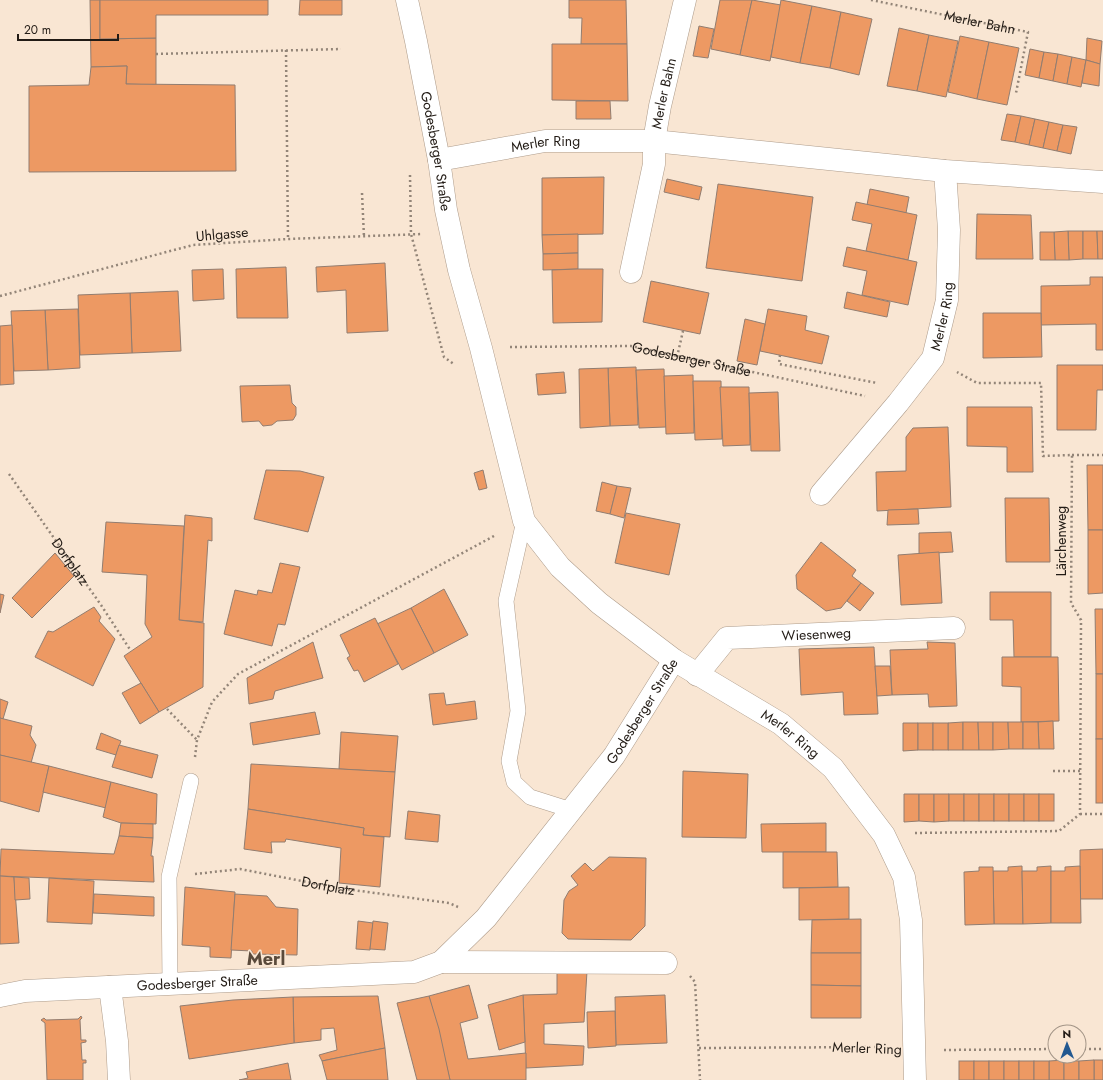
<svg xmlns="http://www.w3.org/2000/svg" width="1103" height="1080" font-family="Jost,sans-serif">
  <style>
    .building { fill: #ed9963; stroke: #927d70 }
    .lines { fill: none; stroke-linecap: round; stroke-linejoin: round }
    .lane-casing { stroke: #ae9c8b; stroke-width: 16 }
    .street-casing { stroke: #ae9c8b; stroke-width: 23 }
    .path { stroke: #938578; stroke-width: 2.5; stroke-dasharray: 2 3; stroke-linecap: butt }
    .lane { stroke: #fff; stroke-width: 15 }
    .street { stroke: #fff; stroke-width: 22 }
    .labels { text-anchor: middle; stroke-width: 3; stroke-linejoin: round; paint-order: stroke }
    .street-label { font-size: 14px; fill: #221b15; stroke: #f9e6d3 }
    .district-label { font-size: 18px; font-weight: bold; fill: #5a4a3b; stroke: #f9e6d3 }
  </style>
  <rect width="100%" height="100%" fill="#f9e6d3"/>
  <g class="building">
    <path d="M90,0H100V39L156,38V85L126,84L127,66L91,67Z"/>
    <path d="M100,0H268V15H156V38L100,39Z"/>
    <path d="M300,0H342V15H299Z"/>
    <path d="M569,0H626L627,44H581L582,18H569Z"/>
    <path d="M720,0H752L740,55L711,49Z"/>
    <path d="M752,0L781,5L770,61L740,55Z"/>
    <path d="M781,0L812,6L800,63L771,57Z"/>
    <path d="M812,6L841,12L830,68L800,63Z"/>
    <path d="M841,12L872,19L859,75L830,68Z"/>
    <path d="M699,26L714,29L708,58L693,56Z"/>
    <path d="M899,28L929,35L917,91L887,86Z"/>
    <path d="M929,35L958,41L946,97L917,91Z"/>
    <path d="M960,36L989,42L977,99L948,92Z"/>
    <path d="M1087,38L1102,41L1100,64L1086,60Z"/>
    <path d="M989,42L1019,48L1007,105L977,99Z"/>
    <path d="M552,44H627L628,101L552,100Z"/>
    <path d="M1030,49L1044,52L1039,78L1025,75Z"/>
    <path d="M1044,52L1058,54L1053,81L1039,78Z"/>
    <path d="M1058,54L1072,57L1067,84L1053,81Z"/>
    <path d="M1072,57L1086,60L1081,87L1067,84Z"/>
    <path d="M1086,60L1100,64L1099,86L1082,83Z"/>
    <path d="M127,66L126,84L235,85L236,171L29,172V86L89,85L91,67Z"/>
    <path d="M576,101H610L611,119H576Z"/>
    <path d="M1007,114L1021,116L1015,142L1001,140Z"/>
    <path d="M1021,116L1035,119L1029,145L1015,142Z"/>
    <path d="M1035,119L1049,122L1043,148L1029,145Z"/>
    <path d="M1049,122L1063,125L1057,151L1043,148Z"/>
    <path d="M1063,125L1077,127L1071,154L1057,151Z"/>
    <path d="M604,177L603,234L542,235V178Z"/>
    <path d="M667,179L702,187L699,200L664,192Z"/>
    <path d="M718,184L813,197L802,281L706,268Z"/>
    <path d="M870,189L909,197L906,213L867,205Z"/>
    <path d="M856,202L917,215L908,260L866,251L872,224L852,220Z"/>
    <path d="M977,214L1031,215L1033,259H976Z"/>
    <path d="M1068,231H1083V259L1069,260Z"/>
    <path d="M1068,231L1069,260H1055L1054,232Z"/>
    <path d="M1083,231H1097L1098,259H1083Z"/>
    <path d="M1097,231H1103V259H1098Z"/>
    <path d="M1040,232H1054L1055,260H1040Z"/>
    <path d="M578,234V253L543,254L542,235Z"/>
    <path d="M847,247L917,262L908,305L862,295L867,271L843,266Z"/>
    <path d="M578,253V269L543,270V254Z"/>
    <path d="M385,263L388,331L347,333L346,290L317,292L316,267Z"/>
    <path d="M286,267L288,318H237L236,269Z"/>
    <path d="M223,269L224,299L193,301L192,270Z"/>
    <path d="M578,269H603L602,322L553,323L552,270Z"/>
    <path d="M1090,277H1103V350H1096V324L1041,325V286L1090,285Z"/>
    <path d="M651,281L709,293L700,334L643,322Z"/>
    <path d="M178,291L181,351L132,353L130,293Z"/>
    <path d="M847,292L890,302L887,317L844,308Z"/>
    <path d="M130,293L132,353L80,355L78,295Z"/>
    <path d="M78,309L80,368L48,370L45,310Z"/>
    <path d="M768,309L807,316L805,330L829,336L822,364L760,351Z"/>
    <path d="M45,310L48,370L14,371L11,311Z"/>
    <path d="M983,313H1041L1042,357L983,358Z"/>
    <path d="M745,319L765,324L757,365L737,361Z"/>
    <path d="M12,325L14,384L0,385V326Z"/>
    <path d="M1057,365H1103V390H1097L1096,430H1057Z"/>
    <path d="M636,367L638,425L610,426L608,368Z"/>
    <path d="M608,368L610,426L580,428L579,369Z"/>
    <path d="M664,369L666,427L639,428L636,370Z"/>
    <path d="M564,372L566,393L538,395L536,374Z"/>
    <path d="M693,375L694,433L666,434L664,376Z"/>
    <path d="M693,381H721L722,439L695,440Z"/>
    <path d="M290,385L292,403L296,407V415L293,420L277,421L272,425L263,426L259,421L242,422L240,386Z"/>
    <path d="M720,387H749L750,445L723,446Z"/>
    <path d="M778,392L780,451H751L749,393Z"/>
    <path d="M967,407H1032L1033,472H1007V447L967,446Z"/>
    <path d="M948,427L951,507L877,511L876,472L906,471V437L913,428Z"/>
    <path d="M1087,465H1103V530H1088Z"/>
    <path d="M266,470L300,471L324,477L308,532L254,519Z"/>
    <path d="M483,470L487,488L479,490L474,473Z"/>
    <path d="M602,482L617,486L610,514L596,511Z"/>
    <path d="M617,486L631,488L624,518L610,514Z"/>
    <path d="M1005,498H1049L1050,562H1006Z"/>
    <path d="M918,509L919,524L887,525L888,510Z"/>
    <path d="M626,513L680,524L669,575L615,563Z"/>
    <path d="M185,515L212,518V541L208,540L203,622L179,620Z"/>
    <path d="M106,522L184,526L179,620L204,623L203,687L159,712L124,656L152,637L145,624L147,575L102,572Z"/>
    <path d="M1088,530H1103V593L1088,594Z"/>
    <path d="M951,532L953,552L919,554V533Z"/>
    <path d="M821,542L856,570L852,576L861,583L841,608L826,611L797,589L796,575Z"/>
    <path d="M939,552L942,603L901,605L898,555Z"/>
    <path d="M55,553L74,576L32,618L12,598Z"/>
    <path d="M280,563L300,567L285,625L278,624L272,646L224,634L235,590L257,595L258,590L272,593Z"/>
    <path d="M861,583L874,593L860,611L847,601Z"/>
    <path d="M444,589L468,635L434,653L411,608Z"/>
    <path d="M990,592H1051V657H1014L1013,620H990Z"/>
    <path d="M0,594L4,595L0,613Z"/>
    <path d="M94,607L101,617L99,621L115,639L93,686L35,657L48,631L53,632Z"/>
    <path d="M411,608L434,653L402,670L377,624Z"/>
    <path d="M1095,609H1103V674H1096Z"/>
    <path d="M375,618L398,664L364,682L358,670L354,671L347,658L350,656L340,635Z"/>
    <path d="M313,642L323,678L275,691L273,699L249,704L247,678Z"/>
    <path d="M927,642L955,643L957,706L929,707L928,694L892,695L890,650L928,649Z"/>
    <path d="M874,647L878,714L844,715L843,692L801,695L799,649Z"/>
    <path d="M1002,657H1058L1059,721L1021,722V687L1002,686Z"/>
    <path d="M875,666H890L892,695L877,696Z"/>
    <rect x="1096" y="674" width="7" height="65"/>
    <path d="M141,683L159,712L140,724L122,693Z"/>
    <path d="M444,693L446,705L475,701L477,719L433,725L429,694Z"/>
    <path d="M0,699L8,702L3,719L0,718Z"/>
    <path d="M315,712L320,734L253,745L250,723Z"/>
    <path d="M0,718L32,726L30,735L36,745L31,763L0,755Z"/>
    <path d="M1053,721L1054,749H1039L1038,722Z"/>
    <path d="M963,722V750H948V723Z"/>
    <path d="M963,722H978L979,750H963Z"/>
    <path d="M978,722H993V750H979Z"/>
    <path d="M993,722H1008L1009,749L993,750Z"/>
    <path d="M1008,722H1023V749H1009Z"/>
    <path d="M1023,722H1038L1039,749H1023Z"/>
    <path d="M903,723H918V750L903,751Z"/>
    <rect x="918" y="723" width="15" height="27"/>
    <rect x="933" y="723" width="15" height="27"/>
    <path d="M341,732L398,736L395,772L339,769Z"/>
    <path d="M101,733L121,741L116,755L96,749Z"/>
    <rect x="1096" y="739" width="7" height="64"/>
    <path d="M119,745L158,755L152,778L112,767Z"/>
    <path d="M0,755L49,766L39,812L0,801Z"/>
    <path d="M251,764L395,772L390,837L363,835L364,828L248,809Z"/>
    <path d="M49,766L111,782L106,808L43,792Z"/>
    <path d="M683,771L748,774L746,838L682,837Z"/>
    <path d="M111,782L157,794L156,824L121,823L103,817Z"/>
    <path d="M904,794H919V821L904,822Z"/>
    <path d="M919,794H934V822L919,821Z"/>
    <path d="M934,794H949V821L934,822Z"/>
    <rect x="949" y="794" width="15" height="27"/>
    <rect x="964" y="794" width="15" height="27"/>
    <rect x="979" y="794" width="15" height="27"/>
    <rect x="994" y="794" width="15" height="27"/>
    <rect x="1009" y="794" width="15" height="27"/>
    <rect x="1024" y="794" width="15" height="27"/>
    <rect x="1039" y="794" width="15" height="27"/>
    <path d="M248,809L364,828L363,835L384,837L380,887L339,883L341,848L286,839L285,842H271L272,853L244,849Z"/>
    <path d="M408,811L440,815L438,842L405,839Z"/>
    <path d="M121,823L153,824V838L119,836Z"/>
    <path d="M826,823V852H762L761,824Z"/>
    <path d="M119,836L153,838L151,856H153L154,882L0,876L1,849L114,854Z"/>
    <path d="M1103,849V899H1080V850Z"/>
    <path d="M783,852H837L838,887L783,888Z"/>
    <path d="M609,857L646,858L645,926L631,940L568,939L562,933L564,900L569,891L578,885L571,876L585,863L593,871Z"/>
    <path d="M1022,866L1023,924H994L993,871H1008V867Z"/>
    <path d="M1051,866V923L1023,924L1022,871H1037V867Z"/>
    <path d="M1080,866L1081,923H1051V871H1065V867Z"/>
    <path d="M979,867H993L994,924L965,925L964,872L979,871Z"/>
    <path d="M0,876L14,877L19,943L0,944Z"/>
    <path d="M14,877L29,878L30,899L15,900Z"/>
    <path d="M49,878L94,881L92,924L47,922Z"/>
    <path d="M185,887L235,892L231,958L210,957V947L182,945Z"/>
    <path d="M849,887V919L799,920V888Z"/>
    <path d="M94,894L154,897V916L93,913Z"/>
    <path d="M235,894L267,896L276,907L298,909L297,955L252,954V951L231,950Z"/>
    <path d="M861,919V953H811L812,920Z"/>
    <path d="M358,921L373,923L370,950L356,949Z"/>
    <path d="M373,921L388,923L385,950L370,949Z"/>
    <path d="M811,953H861V986L811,985Z"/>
    <path d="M557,971H587L584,1022L544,1024V1044L584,1046L583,1065L526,1068L523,995L557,994Z"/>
    <path d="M469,985L478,1018L460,1023L468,1059L526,1053V1080H450L429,996Z"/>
    <path d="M811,985L861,986V1018H811Z"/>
    <path d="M523,995L525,1042L499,1050L488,1005Z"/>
    <path d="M665,995L667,1043L616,1045L615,997Z"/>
    <path d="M378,996L385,1048L322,1061L319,1055L337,1050L334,1028L321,1029V1040L294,1043L293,997Z"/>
    <path d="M429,996L439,1029L450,1080H417L397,1003Z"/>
    <path d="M293,997L294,1043L189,1059L180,1006L233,1000Z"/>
    <path d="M615,1011L616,1046L588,1048L587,1012Z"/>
    <path d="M81,1016L82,1018L80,1020L81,1040H86V1042L81,1043L82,1060H86V1063H83V1080H47L45,1023L41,1020L44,1018L46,1020L78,1019Z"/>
    <path d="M385,1048L388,1080H327L322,1061Z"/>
    <path d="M1064,1060V1080H1049V1061Z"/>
    <path d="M1064,1060L1079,1061V1080H1064Z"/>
    <rect x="1094" y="1060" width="9" height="20"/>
    <path d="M1094,1060V1080H1079V1061Z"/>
    <rect x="959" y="1061" width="15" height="19"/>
    <rect x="974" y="1061" width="15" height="19"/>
    <rect x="989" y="1061" width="15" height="19"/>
    <rect x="1004" y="1061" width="15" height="19"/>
    <rect x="1019" y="1061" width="15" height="19"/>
    <rect x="1034" y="1061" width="15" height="19"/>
    <path d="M288,1063L291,1080H239L248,1078L246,1072Z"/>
  </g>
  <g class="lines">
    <defs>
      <g id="lane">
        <path d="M524,521L506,601L518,711L509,761L514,782L530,797L571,810"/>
        <path d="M170,983L169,877L191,781"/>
      </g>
      <g id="street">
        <path id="s5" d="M407,0L416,41L439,160L446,210L459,270L481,348L524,521L560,567L599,603L674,660L781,724L833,768L884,835L904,877L911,920L915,1080"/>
        <path id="s6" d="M439,160L545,141H654L945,171L1103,182"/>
        <path id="s7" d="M631,272L654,164V141L660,106L685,0"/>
        <path id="s8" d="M821,494L898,403L933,358L947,300L949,230L945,171"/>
        <path id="s9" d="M697,675L727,638L954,628"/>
        <path d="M441,962L666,963"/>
        <path d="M110,987L117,1041L119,1080"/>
        <path id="s10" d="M0,996L25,991L414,972L441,962L486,918L614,756L674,660"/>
      </g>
    </defs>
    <use href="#lane" class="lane-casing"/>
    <use href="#street" class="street-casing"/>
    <g class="path">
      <path id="s1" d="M871,0L1028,32L1016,93"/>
      <path d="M286,50L288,239"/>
      <path d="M156,54L341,49"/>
      <path d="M410,175L411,234L444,357L455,365"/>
      <path d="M362,193L364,237"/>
      <path d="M0,296L193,245L288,239L423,234"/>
      <path id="s2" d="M510,347L631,346L865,396"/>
      <path d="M780,355L779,364L877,383"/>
      <path d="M677,357L683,331"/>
      <path d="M1072,455H1103"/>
      <path id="s3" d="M9,474L101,605L131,651"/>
      <path d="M167,709L197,740"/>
      <path d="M195,757L197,740L212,702L238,674L494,536"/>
      <path d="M1053,771H1080"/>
      <path d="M1080,814H1103"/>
      <path d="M915,833L1059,831L1080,814L1081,620L1071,603L1072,455L1043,456L1041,383H977L957,372"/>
      <path id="s4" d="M195,874L240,869L338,888L449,903L458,907"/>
      <path d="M690,976L695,982L700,1080"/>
      <path d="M699,1048L885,1047"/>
      <path d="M1079,1049H1103"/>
      <path d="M944,1050L1055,1049"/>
    </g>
    <use href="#lane" class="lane"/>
    <use href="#street" class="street"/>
  </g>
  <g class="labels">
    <g class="street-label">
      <text dy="5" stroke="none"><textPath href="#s1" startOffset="111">Merler Bahn</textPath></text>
      <text dy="5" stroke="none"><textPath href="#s7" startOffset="182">Merler Bahn</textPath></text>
      <text dy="5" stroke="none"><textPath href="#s6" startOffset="108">Merler Ring</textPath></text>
      <text dy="5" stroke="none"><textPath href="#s5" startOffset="154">Godesberger Straße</textPath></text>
      <text transform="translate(222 234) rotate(-5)" y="5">Uhlgasse</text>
      <text dy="5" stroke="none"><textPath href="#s8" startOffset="219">Merler Ring</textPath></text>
      <text dy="5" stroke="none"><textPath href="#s2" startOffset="183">Godesberger Straße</textPath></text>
      <text transform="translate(1061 541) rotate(-90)" y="5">Lärchenweg</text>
      <text dy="5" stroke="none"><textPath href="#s3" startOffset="107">Dorfplatz</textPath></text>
      <text dy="5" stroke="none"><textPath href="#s9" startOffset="137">Wiesenweg</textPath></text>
      <text dy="5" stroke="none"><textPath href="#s10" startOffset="766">Godesberger Straße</textPath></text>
      <text dy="5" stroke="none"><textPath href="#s5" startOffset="878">Merler Ring</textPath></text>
      <text dy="5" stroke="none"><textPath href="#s4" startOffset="135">Dorfplatz</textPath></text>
      <text dy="5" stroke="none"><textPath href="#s10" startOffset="198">Godesberger Straße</textPath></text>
      <text transform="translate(867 1048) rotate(2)" y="5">Merler Ring</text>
    </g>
    <g class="district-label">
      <text x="266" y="965">Merl</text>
    </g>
  </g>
  <g transform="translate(1067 1044) rotate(359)"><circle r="19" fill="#f9e6d3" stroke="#a39587"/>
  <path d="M0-3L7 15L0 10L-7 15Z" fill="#235991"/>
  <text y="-6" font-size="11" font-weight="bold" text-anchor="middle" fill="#221b15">N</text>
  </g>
  <path d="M18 34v6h100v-6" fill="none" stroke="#221b15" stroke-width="2"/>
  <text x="24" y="34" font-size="12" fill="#221b15" stroke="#f9e6d3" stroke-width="3" paint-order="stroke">20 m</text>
</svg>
